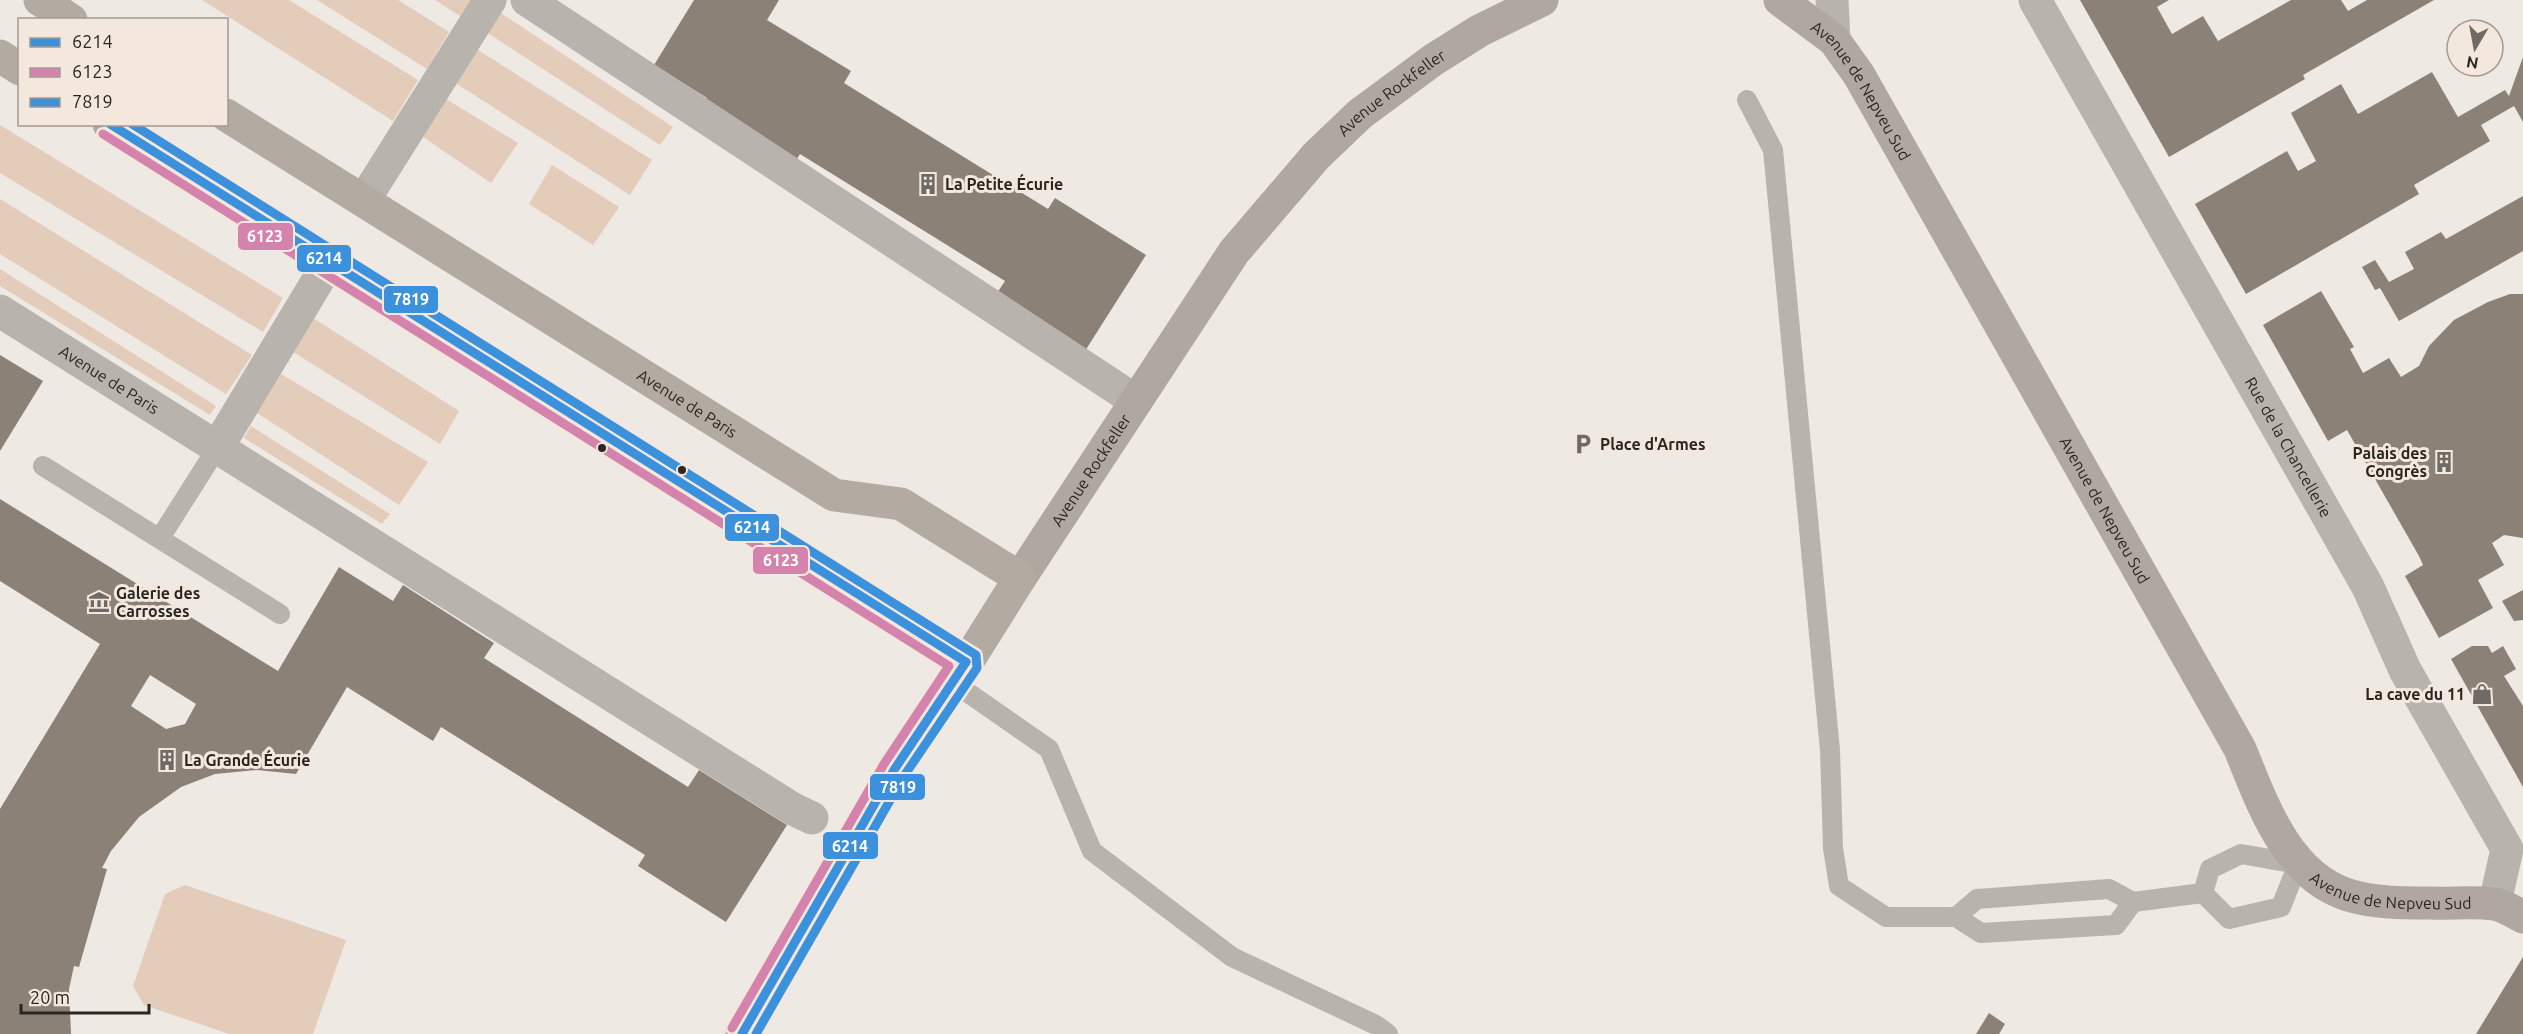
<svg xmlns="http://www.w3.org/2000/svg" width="2523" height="1034" font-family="Ubuntu,sans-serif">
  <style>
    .green { fill: #e3ccb9 }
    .building { fill: #8b8176; fill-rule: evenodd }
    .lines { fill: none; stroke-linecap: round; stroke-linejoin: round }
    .service { stroke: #b9b3ad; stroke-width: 20 }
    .minor { stroke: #b9b3ad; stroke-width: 33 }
    .tertiary { stroke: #b9b3ad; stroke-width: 33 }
    .secondary { stroke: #b0a8a0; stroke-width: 33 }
    .primary { stroke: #b3aba2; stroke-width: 33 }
    .bus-1-casing { stroke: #f4e8de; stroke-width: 14 }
    .bus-2-casing { stroke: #f4e8de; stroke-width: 14 }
    .bus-3-casing { stroke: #f4e8de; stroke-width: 14 }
    .bus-1 { stroke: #3c91dc; stroke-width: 9 }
    .bus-2 { stroke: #d483ac; stroke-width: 9 }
    .bus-3 { stroke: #3c91dc; stroke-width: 9 }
    .bus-dot { fill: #2a2622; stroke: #f4e8de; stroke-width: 2 }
    .labels { text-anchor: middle; stroke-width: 6; stroke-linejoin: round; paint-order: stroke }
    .street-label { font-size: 16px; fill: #2a2622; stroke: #f4e8de }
    .poi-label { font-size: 16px; font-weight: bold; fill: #2a2622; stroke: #f4e8de; text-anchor: start }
    .line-badge { stroke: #f4e8de; stroke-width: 2 }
    .badge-label { font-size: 16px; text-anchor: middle; font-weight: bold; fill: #fff }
  </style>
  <rect width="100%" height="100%" fill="#efe9e3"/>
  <g class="green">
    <path d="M202,0H289L418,80L393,121Z"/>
    <path d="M317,0H398L449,32L427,69Z"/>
    <path d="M435,0H471L460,16Z"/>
    <path d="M498,11L673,127L660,145L486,32Z"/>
    <path d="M475,48L652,160L630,195L454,82Z"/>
    <path d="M446,99L518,143L491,183L423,137Z"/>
    <path d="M0,125L283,298L263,332L0,173Z"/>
    <path d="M552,165L619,207L593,245L529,204Z"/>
    <path d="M0,199L252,355L226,394L0,254Z"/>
    <path d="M0,269L216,406L210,415L0,286Z"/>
    <path d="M310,316L459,411L440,444L290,350Z"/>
    <path d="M281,374L428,462L399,505L257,413Z"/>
    <path d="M251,426L390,514L382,524L244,438Z"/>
    <path d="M185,885L346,940L313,1034H229L144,1005L133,986L165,894Z"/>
  </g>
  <g class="building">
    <path d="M694,0H779L767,20L851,71L844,83L1048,209L1055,198L1146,255L1085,351L995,296L1005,281L800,154L790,170L698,113L707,98L654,65Z"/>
    <path d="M2080,0H2169L2157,7L2172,34L2203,16L2218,41L2291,0H2341L2348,11L2367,0H2434L2303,75L2305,79L2169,157Z"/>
    <path d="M2523,57V122L2514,106L2481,125L2490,141L2414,185L2419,194L2246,294L2195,204L2287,151L2298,171L2316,161L2291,113L2341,84L2358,114L2432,72L2458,117L2505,90L2509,96Z"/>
    <path d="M2523,196V251L2399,321L2380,288L2375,290L2362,267L2375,260L2389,282L2414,269L2405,252L2441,232L2446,239Z"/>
    <path d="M2321,291L2354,347L2350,349L2363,373L2389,358L2401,377L2419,366L2429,346L2454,320L2488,302L2510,294H2523V538L2504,535L2492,543L2504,565L2478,580L2493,608L2439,638L2405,576L2423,565L2419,556L2347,430L2328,441L2263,325Z"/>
    <path d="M0,355L43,381L0,451Z"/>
    <path d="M0,499L278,671L339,567L393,601L403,585L494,643L484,658L688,787L699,770L787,825L726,922L638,866L645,855L441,727L433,741L347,687L296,774L257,770L215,774L181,787L139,817L111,851L102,868L107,869L79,967L74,966L69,989L71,1034H0V809L100,644L0,581ZM150,675L196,704L185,724L166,729L131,706Z"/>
    <path d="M2523,590V620L2514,621L2502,601Z"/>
    <path d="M2472,646H2488L2492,653L2503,646L2516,669L2504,676L2523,706V787L2451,659Z"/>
    <path d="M2523,957V1034H2476Z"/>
    <path d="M1989,1013L2005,1024L1999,1034H1976Z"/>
  </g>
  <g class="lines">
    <g class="service">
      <path d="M1747,100L1773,150L1830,750L1833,848L1839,886L1886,917H1956L1981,933L2116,925L2133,902"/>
      <path d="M43,466L280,614"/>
      <path d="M160,538L217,448"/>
      <path d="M954,683L1049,749L1092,851L1232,957L1376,1025L1388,1034"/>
      <path d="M2241,854L2298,864L2281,907L2229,919L2203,893L2210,869Z"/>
      <path d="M1956,917L1977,899L2109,889L2133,902L2203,893"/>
    </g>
    <g class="minor">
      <path d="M527,0L1136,401"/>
      <path id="s1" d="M2035,0L2368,587L2405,670L2507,849L2495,903"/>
      <path d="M364,200L490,0"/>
      <path id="s2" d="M0,311L793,809L812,818"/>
      <path d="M217,448L329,262"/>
    </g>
    <path class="tertiary" d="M1832,0L1834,40"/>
    <g class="secondary">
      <path id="s3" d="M1780,0L1834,40L1859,75L2240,749C2262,803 2286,875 2348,895C2374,903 2402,903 2430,903C2450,904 2473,901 2494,904C2503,905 2514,912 2523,917"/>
      <path id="s4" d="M1020,578L1234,252L1316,156L1360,114L1433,60L1479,31L1542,0"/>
    </g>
    <g class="primary">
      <path d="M40,0L71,20"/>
      <path d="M0,56L20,69"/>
      <path id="s5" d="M226,115L834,495L901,504L1020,578L954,683L908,746L742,1034"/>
      <path d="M109,124L966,662"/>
    </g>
    <defs>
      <g id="bus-1">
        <path d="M110,124L966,662"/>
        <path d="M742,1034L894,770L966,662"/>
      </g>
      <path id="bus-2" d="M103,134L949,666L884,764L732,1028"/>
      <path id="bus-3" d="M132,124L976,655L977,668L904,776L756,1034"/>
    </defs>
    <use href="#bus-1" class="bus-1-casing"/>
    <use href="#bus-2" class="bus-2-casing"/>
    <use href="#bus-3" class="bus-3-casing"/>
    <use href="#bus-1" class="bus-1"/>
    <use href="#bus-2" class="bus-2"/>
    <use href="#bus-3" class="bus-3"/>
  </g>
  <defs>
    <symbol id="building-bare" viewBox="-9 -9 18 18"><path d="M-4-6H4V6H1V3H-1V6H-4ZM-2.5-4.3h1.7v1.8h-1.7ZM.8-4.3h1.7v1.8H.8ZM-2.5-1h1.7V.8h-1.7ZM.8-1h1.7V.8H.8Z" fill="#6f6a66" stroke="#f4e8de" stroke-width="2.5" paint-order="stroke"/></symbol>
    <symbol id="parking-bare" viewBox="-9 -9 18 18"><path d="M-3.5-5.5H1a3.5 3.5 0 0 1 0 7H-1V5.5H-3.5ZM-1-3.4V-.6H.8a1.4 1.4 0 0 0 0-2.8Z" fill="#6f6a66" stroke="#f4e8de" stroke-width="2.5" paint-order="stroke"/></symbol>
    <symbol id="museum-bare" viewBox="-9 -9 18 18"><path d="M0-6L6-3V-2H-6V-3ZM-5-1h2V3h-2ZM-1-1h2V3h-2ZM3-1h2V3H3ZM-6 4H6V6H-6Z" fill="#6f6a66" stroke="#f4e8de" stroke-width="2.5" paint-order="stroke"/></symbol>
    <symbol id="shop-bare" viewBox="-9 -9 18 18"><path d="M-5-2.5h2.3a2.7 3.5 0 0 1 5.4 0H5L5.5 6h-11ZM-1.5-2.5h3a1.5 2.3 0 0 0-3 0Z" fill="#6f6a66" stroke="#f4e8de" stroke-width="2.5" paint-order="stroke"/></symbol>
  </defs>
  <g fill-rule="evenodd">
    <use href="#building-bare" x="913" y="169" width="30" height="30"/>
    <use href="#parking-bare" x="1568" y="429" width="30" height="30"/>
    <use href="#building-bare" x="2429" y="447" width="30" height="30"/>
    <use href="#museum-bare" x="84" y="587" width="30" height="30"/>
    <use href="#shop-bare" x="2467" y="679" width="30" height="30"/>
    <use href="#building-bare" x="152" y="745" width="30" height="30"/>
  </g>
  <g class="bus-dot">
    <circle cx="602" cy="448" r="5"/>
    <circle cx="682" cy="470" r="5"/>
  </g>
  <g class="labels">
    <g class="street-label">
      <text dy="6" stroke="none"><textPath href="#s3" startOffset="124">Avenue de Nepveu Sud</textPath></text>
      <text dy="6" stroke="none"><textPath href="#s4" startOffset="615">Avenue Rockfeller</textPath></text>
      <text dy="6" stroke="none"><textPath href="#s2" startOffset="129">Avenue de Paris</textPath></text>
      <text dy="6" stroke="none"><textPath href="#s5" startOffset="544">Avenue de Paris</textPath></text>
      <text dy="6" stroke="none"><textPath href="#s1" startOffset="514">Rue de la Chancellerie</textPath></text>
      <text dy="6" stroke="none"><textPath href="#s4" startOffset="129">Avenue Rockfeller</textPath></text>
      <text dy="6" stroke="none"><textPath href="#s3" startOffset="610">Avenue de Nepveu Sud</textPath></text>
      <text dy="6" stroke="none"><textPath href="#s3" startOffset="1114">Avenue de Nepveu Sud</textPath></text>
    </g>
    <g class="poi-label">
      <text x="945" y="190">La Petite Écurie</text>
      <text x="1600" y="450">Place d'Armes</text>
      <text x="2427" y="459" text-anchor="end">Palais des<tspan x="2427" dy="18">Congrès</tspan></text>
      <text x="116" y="599">Galerie des<tspan x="116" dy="18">Carrosses</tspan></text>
      <text x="2465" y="700" text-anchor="end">La cave du 11</text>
      <text x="184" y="766">La Grande Écurie</text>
    </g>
  </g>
  <g class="line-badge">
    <rect x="237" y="222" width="57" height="29" rx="6" fill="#d483ac"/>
    <rect x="296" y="244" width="56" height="29" rx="6" fill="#3c91dc"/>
    <rect x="383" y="285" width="56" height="29" rx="6" fill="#3c91dc"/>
    <rect x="724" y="513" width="56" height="29" rx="6" fill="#3c91dc"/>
    <rect x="752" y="546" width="57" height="29" rx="6" fill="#d483ac"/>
    <rect x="869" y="773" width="57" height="28" rx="6" fill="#3c91dc"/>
    <rect x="822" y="831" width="57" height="29" rx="6" fill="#3c91dc"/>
  </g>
  <g class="badge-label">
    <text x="265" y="242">6123</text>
    <text x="324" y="264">6214</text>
    <text x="411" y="305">7819</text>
    <text x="752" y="533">6214</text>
    <text x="781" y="566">6123</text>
    <text x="898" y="793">7819</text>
    <text x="850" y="852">6214</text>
  </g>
  <rect x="18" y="18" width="210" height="108" fill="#f4e8de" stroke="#a39a93" stroke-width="1.5"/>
  <rect x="30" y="38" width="30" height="9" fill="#3c91dc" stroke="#a39a93" stroke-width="1.5"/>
  <text x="72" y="48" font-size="18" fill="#2a2622">6214</text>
  <rect x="30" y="68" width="30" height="9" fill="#d483ac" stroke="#a39a93" stroke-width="1.5"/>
  <text x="72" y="78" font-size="18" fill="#2a2622">6123</text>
  <rect x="30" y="98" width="30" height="9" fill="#3c91dc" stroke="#a39a93" stroke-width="1.5"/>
  <text x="72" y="108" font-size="18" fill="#2a2622">7819</text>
  <g transform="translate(2475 48) rotate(190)"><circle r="28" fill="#f4e8de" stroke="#a39a93" stroke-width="1.5"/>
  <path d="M0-4.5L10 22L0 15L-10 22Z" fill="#6f6a66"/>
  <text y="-9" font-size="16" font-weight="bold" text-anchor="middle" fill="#2a2622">N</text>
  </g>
  <path d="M21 1004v9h128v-9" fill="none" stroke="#2a2622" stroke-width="3"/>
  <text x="30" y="1004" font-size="18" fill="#2a2622" stroke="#f4e8de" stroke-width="4.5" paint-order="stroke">20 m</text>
</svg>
